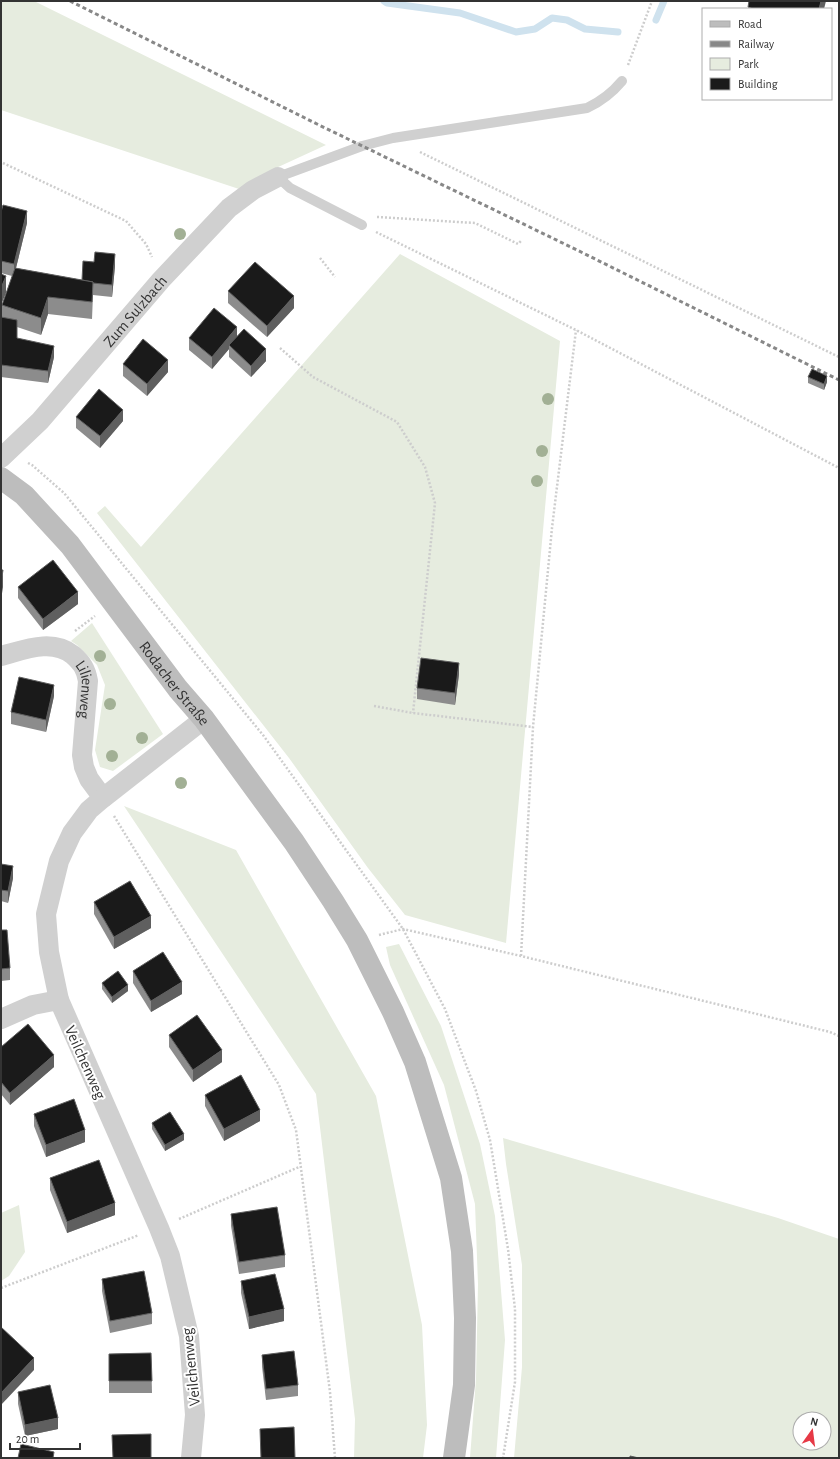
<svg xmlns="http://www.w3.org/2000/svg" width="840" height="1459" font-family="'Alegreya Sans',sans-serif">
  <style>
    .green { fill: #e6ecdf; fill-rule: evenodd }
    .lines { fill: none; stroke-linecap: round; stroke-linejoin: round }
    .stream { stroke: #cfe2ee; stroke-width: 7 }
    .path { stroke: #cdcdcd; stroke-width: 2.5; stroke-dasharray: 2 2; stroke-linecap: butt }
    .lane { stroke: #d0d0d0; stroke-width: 10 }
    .street { stroke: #d0d0d0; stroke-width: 20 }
    .secondary { stroke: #bdbdbd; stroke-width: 22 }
    .rail { stroke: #888; stroke-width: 3; stroke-dasharray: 4 3; stroke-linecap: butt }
    .tree { fill: #a2b095 }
    .wall { fill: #8c8c8c }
    .shaded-wall { fill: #5f5f5f }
    .building { fill: #1a1a1a; stroke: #5f5f5f }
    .labels { text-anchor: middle; stroke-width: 4; stroke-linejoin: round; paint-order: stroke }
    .street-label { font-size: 16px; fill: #333; stroke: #fff }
  </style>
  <rect width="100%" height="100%" fill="#fff"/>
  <g class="green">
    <path d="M1,1H34L326,145L276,168L239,189L1,110Z"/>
    <path d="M400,254L560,341L506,943L405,915L368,868L289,758L97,513L105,506L141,547Z"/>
    <path d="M92,623L163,734L113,771L100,767L95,750L105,685L97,665L77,645L71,641Z"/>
    <path d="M124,806L236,850L376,1096L422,1325L427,1425L423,1458H354L355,1419L316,1094Z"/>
    <path d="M399,944L441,1026L480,1144L495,1216L505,1340L496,1458H470L476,1379L478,1284L475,1204L444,1085L390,965L386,947Z"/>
    <path d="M503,1138L778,1218L839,1239V1458H514L522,1367V1265L506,1164ZM800,1419H824V1443H800Z"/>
    <path d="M19,1205L25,1252L9,1276L1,1281V1213Z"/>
  </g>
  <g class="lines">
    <g class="stream">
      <path d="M384,1L387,3L460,13L516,32L535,29L552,18L567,20L585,29L618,32"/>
      <path d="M656,20L664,1"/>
    </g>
    <g class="path">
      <path d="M628,65L652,1"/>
      <path d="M420,152L839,357"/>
      <path d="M3,163L126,221L146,244L152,257"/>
      <path d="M377,217L475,223L518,244L521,241"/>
      <path d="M376,232L576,330L839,468"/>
      <path d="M320,258L335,277"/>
      <path d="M280,348L313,377L397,422L425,467L435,503L413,713"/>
      <path d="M28,463L32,465L64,493L263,735L403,929L445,1009L476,1091L490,1140L508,1249L515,1309V1382L503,1458"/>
      <path d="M75,631L95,616"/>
      <path d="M374,706L413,713L533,727"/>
      <path d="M114,816L279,1085L296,1130L330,1392L335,1458"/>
      <path d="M379,935L403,929L521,956L830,1032L839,1036"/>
      <path d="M521,956L533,727L552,528L576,330"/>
      <path d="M179,1219L299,1167"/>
      <path d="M1,1288L139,1235"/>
    </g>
    <path class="lane" d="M362,225L290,188L278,177L362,146L393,138L587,108C602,101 612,93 622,81"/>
    <g class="street">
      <path id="s1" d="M1,458L40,421L161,280L229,208L253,190L278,177"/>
      <path id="s2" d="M1,656C24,650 52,638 73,655C82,663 86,669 88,681L82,755L84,767L89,779L103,798"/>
      <path d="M1,1019L33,1005L59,1000"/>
      <path d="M191,1458L195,1415L189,1336L170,1256L159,1228L59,1000L49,952L46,914L59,861L72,833L89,810L103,798L204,719"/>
    </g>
    <path class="secondary" id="s3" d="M1,478L24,495L70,545L178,689L204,719L294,842L333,901L357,940L393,1012L415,1062L451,1178L462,1251L465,1318L464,1385L454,1458"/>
    <path class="rail" d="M70,1L319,125L577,250L839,380"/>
  </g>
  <g class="tree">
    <circle cx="180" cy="234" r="6"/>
    <circle cx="548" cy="399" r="6"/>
    <circle cx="542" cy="451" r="6"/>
    <circle cx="537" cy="481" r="6"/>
    <circle cx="100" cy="656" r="6"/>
    <circle cx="110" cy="704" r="6"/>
    <circle cx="142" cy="738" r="6"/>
    <circle cx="112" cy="756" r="6"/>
    <circle cx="181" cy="783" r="6"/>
  </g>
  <g class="wall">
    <path d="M1,212L27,223L16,268L82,280L115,266L112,297L93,295L92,319L48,314L41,335L17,327V338L54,357L48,383L1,377V317H2V305L12,276L1,273Z"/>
    <path d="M228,291L294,308L267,337L228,303Z"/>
    <path d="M237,336L266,361L251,377L229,357V349L212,369L189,350V338Z"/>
    <path d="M123,364L168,372L147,396L123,376Z"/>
    <path d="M808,377L827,382L824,390L808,383Z"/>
    <path d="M76,417L123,421L100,448L76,428Z"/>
    <path d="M18,587L78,604L43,630L18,598Z"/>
    <path d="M459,674L455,705L417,699V688Z"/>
    <path d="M54,696L46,732L11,724V712Z"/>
    <path d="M1,864L13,878L8,903L1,901Z"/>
    <path d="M94,902L151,928L114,949L94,914Z"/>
    <path d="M1,930L10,968V980L1,981Z"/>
    <path d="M133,971L182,994L151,1012L133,983Z"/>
    <path d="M102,983L128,991L112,1003L102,989Z"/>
    <path d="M169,1035L222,1062L193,1082L169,1047Z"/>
    <path d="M1,1047L54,1067L10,1105L1,1094Z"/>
    <path d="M205,1095L260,1121L224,1141L205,1106Z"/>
    <path d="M34,1114L85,1142L46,1157L34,1126Z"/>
    <path d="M152,1123L184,1140L165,1151L152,1129Z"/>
    <path d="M50,1178L115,1215L67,1233L50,1190Z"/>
    <path d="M231,1214L285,1255V1267L239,1274L231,1226Z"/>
    <path d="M102,1279L152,1313V1324L110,1333L102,1291Z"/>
    <path d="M241,1281L284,1321L249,1329L241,1293Z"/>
    <path d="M151,1353L152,1393H109V1354Z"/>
    <path d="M262,1355L298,1385V1396L266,1400L262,1367Z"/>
    <path d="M18,1392L58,1429L25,1436L18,1404Z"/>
  </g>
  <g class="shaded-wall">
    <path d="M821,1H826L824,9H819Z"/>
    <path d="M27,211V223L14,276V264Z"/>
    <path d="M115,254V266L112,297V285Z"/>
    <path d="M6,276V293L1,305V288Z"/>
    <path d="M294,296V308L267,337V326Z"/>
    <path d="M48,297V314L41,335V318Z"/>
    <path d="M237,327V338L229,345V349L212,369V357Z"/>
    <path d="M54,346V357L48,383V371Z"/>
    <path d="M266,349V361L251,377V366Z"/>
    <path d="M168,360V372L147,396V384Z"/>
    <path d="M827,376V382L824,390V384Z"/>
    <path d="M123,410V421L100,448V436Z"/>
    <path d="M3,570V587L1,600V583Z"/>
    <path d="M78,592V604L43,630V619Z"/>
    <path d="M459,663V674L455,705V693Z"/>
    <path d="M54,685V696L46,732V720Z"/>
    <path d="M13,866V878L8,903V891Z"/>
    <path d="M151,916V928L114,949V937Z"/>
    <path d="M182,982V994L151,1012V1001Z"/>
    <path d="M128,985V991L112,1003V997Z"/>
    <path d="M222,1050V1062L193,1082V1070Z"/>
    <path d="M54,1055V1067L10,1105V1093Z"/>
    <path d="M260,1110V1121L224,1141V1129Z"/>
    <path d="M85,1130V1142L46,1157V1145Z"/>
    <path d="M184,1134V1140L165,1151V1145Z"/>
    <path d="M115,1203V1215L67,1233V1222Z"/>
    <path d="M284,1309V1321L249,1329V1317Z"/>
    <path d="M34,1358V1370L1,1405V1393Z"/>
    <path d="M58,1418V1429L25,1436V1425Z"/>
  </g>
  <g class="building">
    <path d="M749,1H821L819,9H753L748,7Z"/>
    <path d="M3,205L27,211L14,264L1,261V212Z"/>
    <path d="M95,252L115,254L112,285L93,283V282L82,280L83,261L94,262Z"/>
    <path d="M255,262L294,296L267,326L228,291Z"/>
    <path d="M15,268L93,282L92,302L48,297L41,318L2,305Z"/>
    <path d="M1,274L6,276L1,288Z"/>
    <path d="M214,308L237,327L212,357L189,338Z"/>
    <path d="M1,317L17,320V338L54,346L48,371L1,365Z"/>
    <path d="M244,329L266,349L251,366L229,345Z"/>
    <path d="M143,339L168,360L147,384L123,364Z"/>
    <path d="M812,369L827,376L824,384L808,377Z"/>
    <path d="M99,389L123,410L100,436L76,417Z"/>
    <path d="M53,560L78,592L43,619L18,587Z"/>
    <path d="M1,570H3L1,583Z"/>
    <path d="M421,658L459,663L455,693L417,688Z"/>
    <path d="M19,677L54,685L46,720L11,712Z"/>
    <path d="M1,864L13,866L8,891L1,890Z"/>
    <path d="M130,881L151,916L114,937L94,902Z"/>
    <path d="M1,930H7L10,968L1,969Z"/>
    <path d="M163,952L182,982L151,1001L133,971Z"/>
    <path d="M118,971L128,985L112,997L102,983Z"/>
    <path d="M197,1015L222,1050L193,1070L169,1035Z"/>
    <path d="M28,1024L54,1055L10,1093L1,1082V1047Z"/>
    <path d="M241,1075L260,1110L224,1129L205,1095Z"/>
    <path d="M74,1099L85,1130L46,1145L34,1114Z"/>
    <path d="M170,1112L184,1134L165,1145L152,1123Z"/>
    <path d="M99,1160L115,1203L67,1222L50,1178Z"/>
    <path d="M277,1207L285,1255L239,1262L231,1214Z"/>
    <path d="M144,1271L152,1313L110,1321L102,1279Z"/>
    <path d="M275,1274L284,1309L249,1317L241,1281Z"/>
    <path d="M1,1327L34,1358L1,1393Z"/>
    <path d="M294,1351L298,1385L266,1389L262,1355Z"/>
    <path d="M151,1353L152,1381H109V1354Z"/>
    <path d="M50,1385L58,1418L25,1425L18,1392Z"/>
    <path d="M294,1427L295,1458H261L260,1429Z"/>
    <path d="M151,1434V1458H113L112,1435Z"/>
    <path d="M21,1444L54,1452L53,1458H18Z"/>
    <path d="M630,1456L639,1458H630Z"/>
  </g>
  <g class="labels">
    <g class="street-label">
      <text dy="6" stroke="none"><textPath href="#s1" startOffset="199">Zum Sulzbach</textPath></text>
      <text dy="6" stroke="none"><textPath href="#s3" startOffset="270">Rodacher Straße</textPath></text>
      <text dy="6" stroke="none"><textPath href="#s2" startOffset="114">Lilienweg</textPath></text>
      <text transform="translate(86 1062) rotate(66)" y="6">Veilchenweg</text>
      <text transform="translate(190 1367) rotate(-96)" y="6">Veilchenweg</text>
    </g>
  </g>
  <rect width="840" height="1459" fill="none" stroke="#333333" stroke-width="4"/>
  <rect x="702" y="8" width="130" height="92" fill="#ffffff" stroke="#adadad"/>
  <rect x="710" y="21" width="20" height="6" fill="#bdbdbd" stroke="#adadad"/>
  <text x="738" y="28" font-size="12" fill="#333333">Road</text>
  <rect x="710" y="41" width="20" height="6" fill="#888888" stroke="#adadad"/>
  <text x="738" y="48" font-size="12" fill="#333333">Railway</text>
  <rect x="710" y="58" width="20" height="12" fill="#e6ecdf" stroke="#adadad"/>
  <text x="738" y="68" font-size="12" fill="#333333">Park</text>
  <rect x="710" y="78" width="20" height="12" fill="#1a1a1a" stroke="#adadad"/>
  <text x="738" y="88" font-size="12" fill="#333333">Building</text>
  <g transform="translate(812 1431) rotate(14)"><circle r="19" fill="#ffffff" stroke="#adadad"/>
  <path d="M0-3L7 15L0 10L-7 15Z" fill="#e63946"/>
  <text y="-6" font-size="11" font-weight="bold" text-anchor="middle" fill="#333333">N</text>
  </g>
  <path d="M10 1443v6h70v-6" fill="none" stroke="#333333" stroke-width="2"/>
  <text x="16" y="1443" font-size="12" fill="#333333" stroke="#ffffff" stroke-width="3" paint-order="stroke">20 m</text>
</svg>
